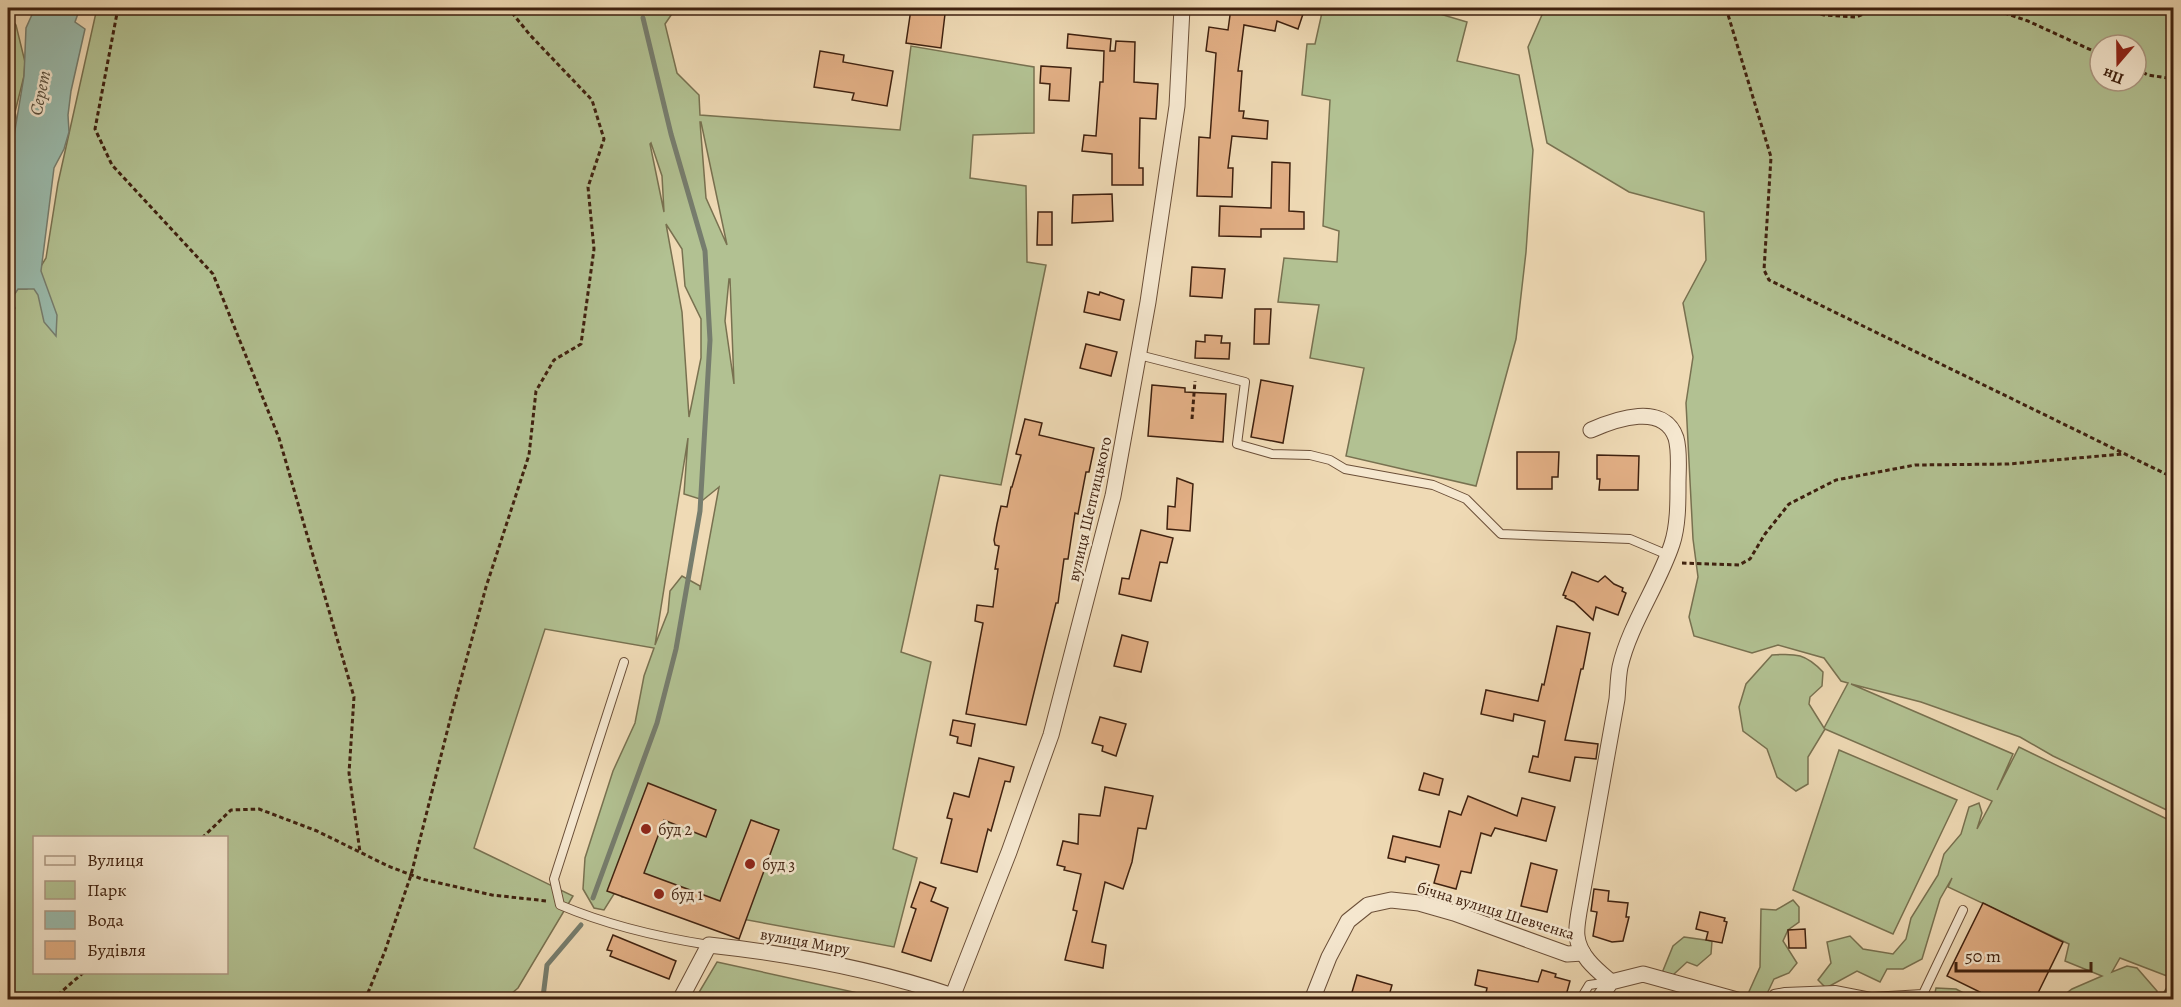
<svg xmlns="http://www.w3.org/2000/svg" width="2181" height="1007" font-family="Alegreya,serif">
  <style>
    .green { fill: #b2c192; stroke: #787150; stroke-width: 1.5; fill-rule: evenodd }
    .water { fill: #9abbad; stroke: #767d6e; stroke-width: 1.5 }
    .lines { fill: none; stroke-linecap: round; stroke-linejoin: round }
    .stream { stroke: #767d6e; stroke-width: 5 }
    .building { fill: #e2af85; stroke: #3f210f; stroke-width: 1.5 }
    .service-casing { stroke: #6b4f38; stroke-width: 10 }
    .minor-casing { stroke: #6b4f38; stroke-width: 17 }
    .path { stroke: #3f210f; stroke-width: 3; stroke-dasharray: 4.5 3; stroke-linecap: butt }
    .service { stroke: #f5e7cf; stroke-width: 8 }
    .minor { stroke: #f5e7cf; stroke-width: 15 }
    .poi-dot { fill: #8f2418; stroke: #f5e7cf; stroke-width: 2 }
    .labels { text-anchor: middle; stroke-width: 5; stroke-linejoin: round; paint-order: stroke }
    .street-label { font-size: 16px; fill: #3f210f; stroke: #f5e7cf }
    .poi-label { font-size: 16px; fill: #3f210f; stroke: #f5e7cf; text-anchor: start }
    .water-label { font-size: 18px; font-style: italic; fill: #5a4f3e; stroke: #f5e7cf }
  </style>
  <rect width="100%" height="100%" fill="#efdab5"/>
  <filter id="stains"><feTurbulence type="fractalNoise" baseFrequency=".00333" numOctaves="4"/><feColorMatrix values="0 0 0 0 .2 0 0 0 0 .09 0 0 0 0 .02 0 0 0 .5 -.17"/></filter>
  <radialGradient id="worn" r=".72"><stop offset=".6" stop-color="#630" stop-opacity="0"/><stop offset="1" stop-color="#630" stop-opacity=".3"/></radialGradient>
  <g class="green">
    <path d="M97,8H544L590,12L591,8H676L665,24L677,73L699,95L700,115L900,130L911,46L1034,67V133L973,135L970,178L1026,186L1027,262L1046,265L1001,485L940,475L901,652L931,662L893,849L917,858L894,947L622,897L629,870L604,910L594,908L583,889L585,858L613,771L635,723L644,676L654,648L545,629L474,848L573,896L518,988L505,999H8V321L15,308L10,299L18,289H27L46,258L58,183ZM700,122H701L727,245L706,198ZM651,143L662,176L664,212L650,144ZM666,224L682,249L685,286L701,319V358L689,417L682,312ZM729,279H730L734,384L725,321ZM688,438L684,494L703,500L719,487L700,590V586L682,576L670,591L668,612L655,645ZM34,838H226V972H34Z"/>
    <path d="M1323,8H1442L1440,14L1467,22L1457,61L1519,75L1533,150L1526,252L1516,339L1476,486L1346,456L1364,368L1310,358L1319,305L1278,302L1284,258L1337,262L1339,231L1323,226L1330,100L1302,95L1307,44H1315Z"/>
    <path d="M1545,8H2173V813L2053,756L2020,737L1921,702L1851,684L2013,754L1997,790L2019,747L2173,822V964L2167,976L2120,958L2112,972L2127,966L2137,968L2157,991L2156,999H2059L2072,989L2102,976L2065,961L2069,944L1948,887L1952,878L1940,899L1922,959L1903,969H1887L1880,982L1857,971L1826,988L1818,980L1831,963L1827,942L1850,936L1863,949L1893,954L1906,939L1911,918L1938,875L1944,854L1961,834L1969,807L1979,803L1982,813L1977,829L1992,801L1825,729L1808,757V784L1796,791L1777,777L1767,749L1743,731L1739,707L1746,684L1772,655C1796,653 1806,654 1823,672L1822,686L1810,697L1809,704L1824,728L1848,683L1841,681L1824,658L1778,645L1752,653L1694,636L1689,617L1698,577L1693,539L1686,403L1693,357L1683,303L1706,260L1704,212L1629,192L1547,143L1528,47ZM2100,45H2136V81H2100Z"/>
    <path d="M8,16L16,25L25,62L24,76L15,112L22,149L18,170L8,179Z"/>
    <path d="M1839,750L1957,800L1893,934L1793,890Z"/>
    <path d="M1793,900L1799,907V922L1788,930L1783,941L1797,963L1789,973L1774,979L1765,998L1747,996L1760,967L1761,909L1776,910Z"/>
    <path d="M1684,937L1712,941L1711,954L1697,966L1687,962L1673,975L1662,973L1673,946Z"/>
    <path d="M717,962L858,993L856,1000L695,999Z"/>
    <path d="M2173,977V999H2160Z"/>
    <path d="M1936,988L1956,989L1975,999H1938L1934,997Z"/>
    <path d="M1630,995L1669,997L1676,999H1627Z"/>
  </g>
  <path class="water" d="M35,8H80L75,22L85,29L71,91L68,115L69,132L64,149L54,168L41,271L57,315L56,336L44,322L38,295L34,289H18L8,304V211L11,154L24,76L26,28Z"/>
  <g class="lines">
    <g class="stream">
      <path d="M593,898L657,723L676,649L700,511L710,340L705,251L671,134L643,18"/>
      <path d="M540,1000L543,997L547,965L581,925"/>
    </g>
  </g>
  <g class="building">
    <path d="M1231,8H1305L1298,29L1277,21L1275,31L1244,25L1238,71H1242L1239,111H1244L1243,118L1268,121L1267,139L1232,136L1228,168H1233L1232,197L1197,196L1199,137L1210,138L1216,53L1206,51L1209,27L1228,30Z"/>
    <path d="M911,9L945,14L941,48L906,43Z"/>
    <path d="M1068,34L1111,39L1110,51H1115L1116,41L1135,42L1134,82L1158,84L1156,119L1140,118L1139,168H1143V185H1112V154L1082,151L1084,135L1096,136L1100,82H1103L1104,51L1067,48Z"/>
    <path d="M820,51L844,55L843,62L893,71L887,106L852,100L854,93L814,87Z"/>
    <path d="M1041,66L1071,68L1069,101L1049,100L1050,84L1040,83Z"/>
    <path d="M1272,162L1290,163L1289,211L1304,212V229H1261V237L1219,236L1220,206L1271,208Z"/>
    <path d="M1112,194L1113,221L1072,223L1073,195Z"/>
    <path d="M1038,212H1052V245H1037Z"/>
    <path d="M1192,267L1225,269L1222,298L1190,296Z"/>
    <path d="M1088,292L1099,295L1100,292L1124,300L1120,320L1084,312Z"/>
    <path d="M1255,309H1271L1269,344H1254Z"/>
    <path d="M1205,335L1222,336L1221,343H1230L1229,359L1195,358L1196,341L1205,342Z"/>
    <path d="M1086,344L1117,352L1111,376L1080,368Z"/>
    <path d="M1261,380L1293,386L1283,443L1251,437Z"/>
    <path d="M1152,385L1185,388V392L1226,394L1223,442L1148,436Z"/>
    <path d="M1025,419L1042,423L1039,435L1094,448L1089,472H1086L1078,514L1075,513L1068,559H1064L1058,603H1056L1026,725L966,714L983,623L975,621L977,605L993,607L998,569H995L999,546L995,545L994,540L997,524L1001,506L1007,507L1011,487H1012L1021,455L1016,454Z"/>
    <path d="M1517,452H1559L1558,477H1552V489H1517Z"/>
    <path d="M1597,455L1639,456L1638,490H1599L1600,479H1597Z"/>
    <path d="M1177,478L1193,484L1190,531L1167,529L1168,506L1175,507Z"/>
    <path d="M1141,530L1173,538L1167,563L1160,562L1151,601L1119,594L1122,578L1129,579Z"/>
    <path d="M1572,572L1598,582L1605,576L1614,584L1623,588L1622,591L1626,593L1618,615L1596,607L1593,620L1574,602L1565,598L1566,596L1563,595Z"/>
    <path d="M1557,626L1590,633L1583,669H1581L1565,740L1598,744L1596,759L1575,757L1570,781L1529,772L1533,756L1538,757L1545,721L1514,714L1513,721L1481,714L1486,690L1538,701L1542,684L1544,685Z"/>
    <path d="M1122,635L1148,642L1141,672L1114,666Z"/>
    <path d="M1100,717L1126,724L1116,756L1102,751L1103,746L1092,743Z"/>
    <path d="M953,720L975,724L971,746L957,743L958,737L950,735Z"/>
    <path d="M979,758L1014,767L1010,782L1005,781L991,831L988,829L977,872L941,863L952,819L947,818L954,793L969,797Z"/>
    <path d="M1424,773L1443,779L1439,795L1419,790Z"/>
    <path d="M648,783L716,810L706,837L664,820L644,873L720,901L751,820L779,830L739,939L607,891Z"/>
    <path d="M1105,787L1153,796L1146,829L1138,828L1132,862L1123,889L1105,882L1092,942L1106,945L1103,968L1065,960L1077,911L1073,910L1081,874L1064,870L1065,867L1057,865L1063,841L1078,844L1079,814L1100,816Z"/>
    <path d="M1468,796L1517,816L1522,798L1555,807L1546,841L1495,828L1491,836L1481,833L1471,873L1461,871L1456,889L1434,883L1439,865L1406,857L1405,862L1388,858L1393,836L1440,847L1449,811L1461,815Z"/>
    <path d="M1531,863L1557,870L1547,912L1521,906Z"/>
    <path d="M920,882L936,888L931,901L948,908L931,961L902,952L916,909L911,907Z"/>
    <path d="M1594,889L1609,891L1608,901L1628,903L1626,917H1629L1623,941L1612,942L1593,936L1597,912L1591,911Z"/>
    <path d="M1983,903L2063,942L2035,999H1994L1947,976Z"/>
    <path d="M1700,912L1725,918L1724,921L1727,922L1722,943L1706,940L1708,932L1696,929Z"/>
    <path d="M1805,929L1806,948H1789L1788,930Z"/>
    <path d="M613,935L676,961L669,979L610,956L612,951L607,950Z"/>
    <path d="M1478,970L1538,982L1542,970L1556,974L1555,977L1570,981L1565,999H1502L1503,996L1486,993L1487,988L1475,985Z"/>
    <path d="M1357,975L1392,985L1388,999H1350Z"/>
  </g>
  <g class="lines">
    <defs>
      <g id="service">
        <path d="M1139,355L1245,382L1237,444L1272,454L1310,455L1330,460L1345,469L1433,485L1466,499L1501,534L1630,539L1668,555"/>
        <path d="M624,662L554,879L560,905C607,925 658,937 709,945"/>
        <path d="M1580,1000L1589,985L1610,982"/>
        <path d="M1772,1000L1774,994L1785,992L1835,990L1871,997L1923,994L1963,910"/>
      </g>
      <g id="minor">
        <path d="M1591,430C1616,419 1664,402 1676,438C1680,452 1678,470 1678,484C1678,503 1678,526 1672,544C1659,584 1629,626 1620,667C1618,677 1618,688 1617,699L1579,912C1578,919 1576,929 1577,936C1579,956 1597,970 1611,982"/>
        <path d="M680,1000L709,945C792,954 873,969 953,996"/>
        <path d="M951,1000L1009,852L1051,735L1113,496L1148,302L1177,106L1182,8"/>
        <path d="M1312,1000L1329,957L1348,921L1368,905L1391,900L1419,903L1454,913L1567,954L1583,953"/>
        <path d="M1598,1000L1611,982L1643,974L1737,1000"/>
      </g>
    </defs>
    <use href="#service" class="service-casing"/>
    <use href="#minor" class="minor-casing"/>
    <g class="path">
      <path d="M118,8L95,129L112,165L213,274L279,438L354,697L349,773L360,852"/>
      <path d="M1726,8L1771,157L1764,270L1769,280L2174,478"/>
      <path d="M1799,8L1824,15L1856,17L1878,8"/>
      <path d="M1990,8L2028,21L2100,54"/>
      <path d="M2136,69L2148,75L2174,79"/>
      <path d="M1192,419L1195,381"/>
      <path d="M1682,563L1739,565L1750,559L1765,534L1789,504L1836,480L1915,465L2009,464L2123,454"/>
      <path d="M202,838L231,810L259,809L317,831L388,866L422,879L492,895L547,901"/>
      <path d="M52,1000L84,972"/>
      <path d="M365,1000L385,951L411,875L451,716L486,587L529,455L536,391L554,360L581,344L594,249L588,187L604,139L592,100L530,35L513,14L515,8"/>
    </g>
    <use href="#service" class="service"/>
    <use href="#minor" class="minor"/>
  </g>
  <g class="poi-dot">
    <circle cx="646" cy="829" r="6"/>
    <circle cx="750" cy="864" r="6"/>
    <circle cx="659" cy="894" r="6"/>
  </g>
  <g class="labels">
    <g class="street-label">
      <text transform="translate(1089 509) rotate(-77)" y="6">вулиця Шептицького</text>
      <text transform="translate(1496 910) rotate(17)" y="6">бічна вулиця Шевченка</text>
      <text transform="translate(805 941) rotate(10)" y="6">вулиця Миру</text>
    </g>
    <g class="poi-label">
      <text x="658" y="835">буд 2</text>
      <text x="762" y="870">буд 3</text>
      <text x="671" y="900">буд 1</text>
    </g>
    <g class="water-label">
      <text transform="translate(40 93) rotate(-78)" y="6">Серет</text>
    </g>
  </g>
  <rect width="2181" height="1007" fill="none" stroke="#efdab5" stroke-width="30"/>
  <rect x="9" y="9" width="2163" height="989" fill="none" stroke="#3f210f" stroke-width="3"/>
  <rect x="15" y="15" width="2151" height="977" fill="none" stroke="#3f210f" stroke-width="1.5"/>
  <rect x="33" y="836" width="195" height="138" fill="#f5e7cf" stroke="#ac9882" stroke-width="1.5"/>
  <rect x="45" y="856" width="30" height="9" fill="#f5e7cf" stroke="#ac9882" stroke-width="1.5"/>
  <text x="87" y="866" font-size="18" fill="#3f210f">Вулиця</text>
  <rect x="45" y="881" width="30" height="18" fill="#b2c192" stroke="#ac9882" stroke-width="1.5"/>
  <text x="87" y="896" font-size="18" fill="#3f210f">Парк</text>
  <rect x="45" y="911" width="30" height="18" fill="#9abbad" stroke="#ac9882" stroke-width="1.5"/>
  <text x="87" y="926" font-size="18" fill="#3f210f">Вода</text>
  <rect x="45" y="941" width="30" height="18" fill="#e2af85" stroke="#ac9882" stroke-width="1.5"/>
  <text x="87" y="956" font-size="18" fill="#3f210f">Будівля</text>
  <g transform="translate(2118 63) rotate(200)"><circle r="28" fill="#f5e7cf" stroke="#ac9882" stroke-width="1.5"/>
  <path d="M0-4.5L10 22L0 15L-10 22Z" fill="#8f2418"/>
  <text y="-9" font-size="16" font-weight="bold" text-anchor="middle" fill="#3f210f">Пн</text>
  </g>
  <path d="M1956 962v9h135v-9" fill="none" stroke="#3f210f" stroke-width="3"/>
  <text x="1965" y="962" font-size="18" fill="#3f210f" stroke="#f5e7cf" stroke-width="4.5" paint-order="stroke">50 m</text>
  <rect width="100%" height="100%" filter="url(#stains)"/>
  <rect width="100%" height="100%" fill="url(#worn)"/>
</svg>
